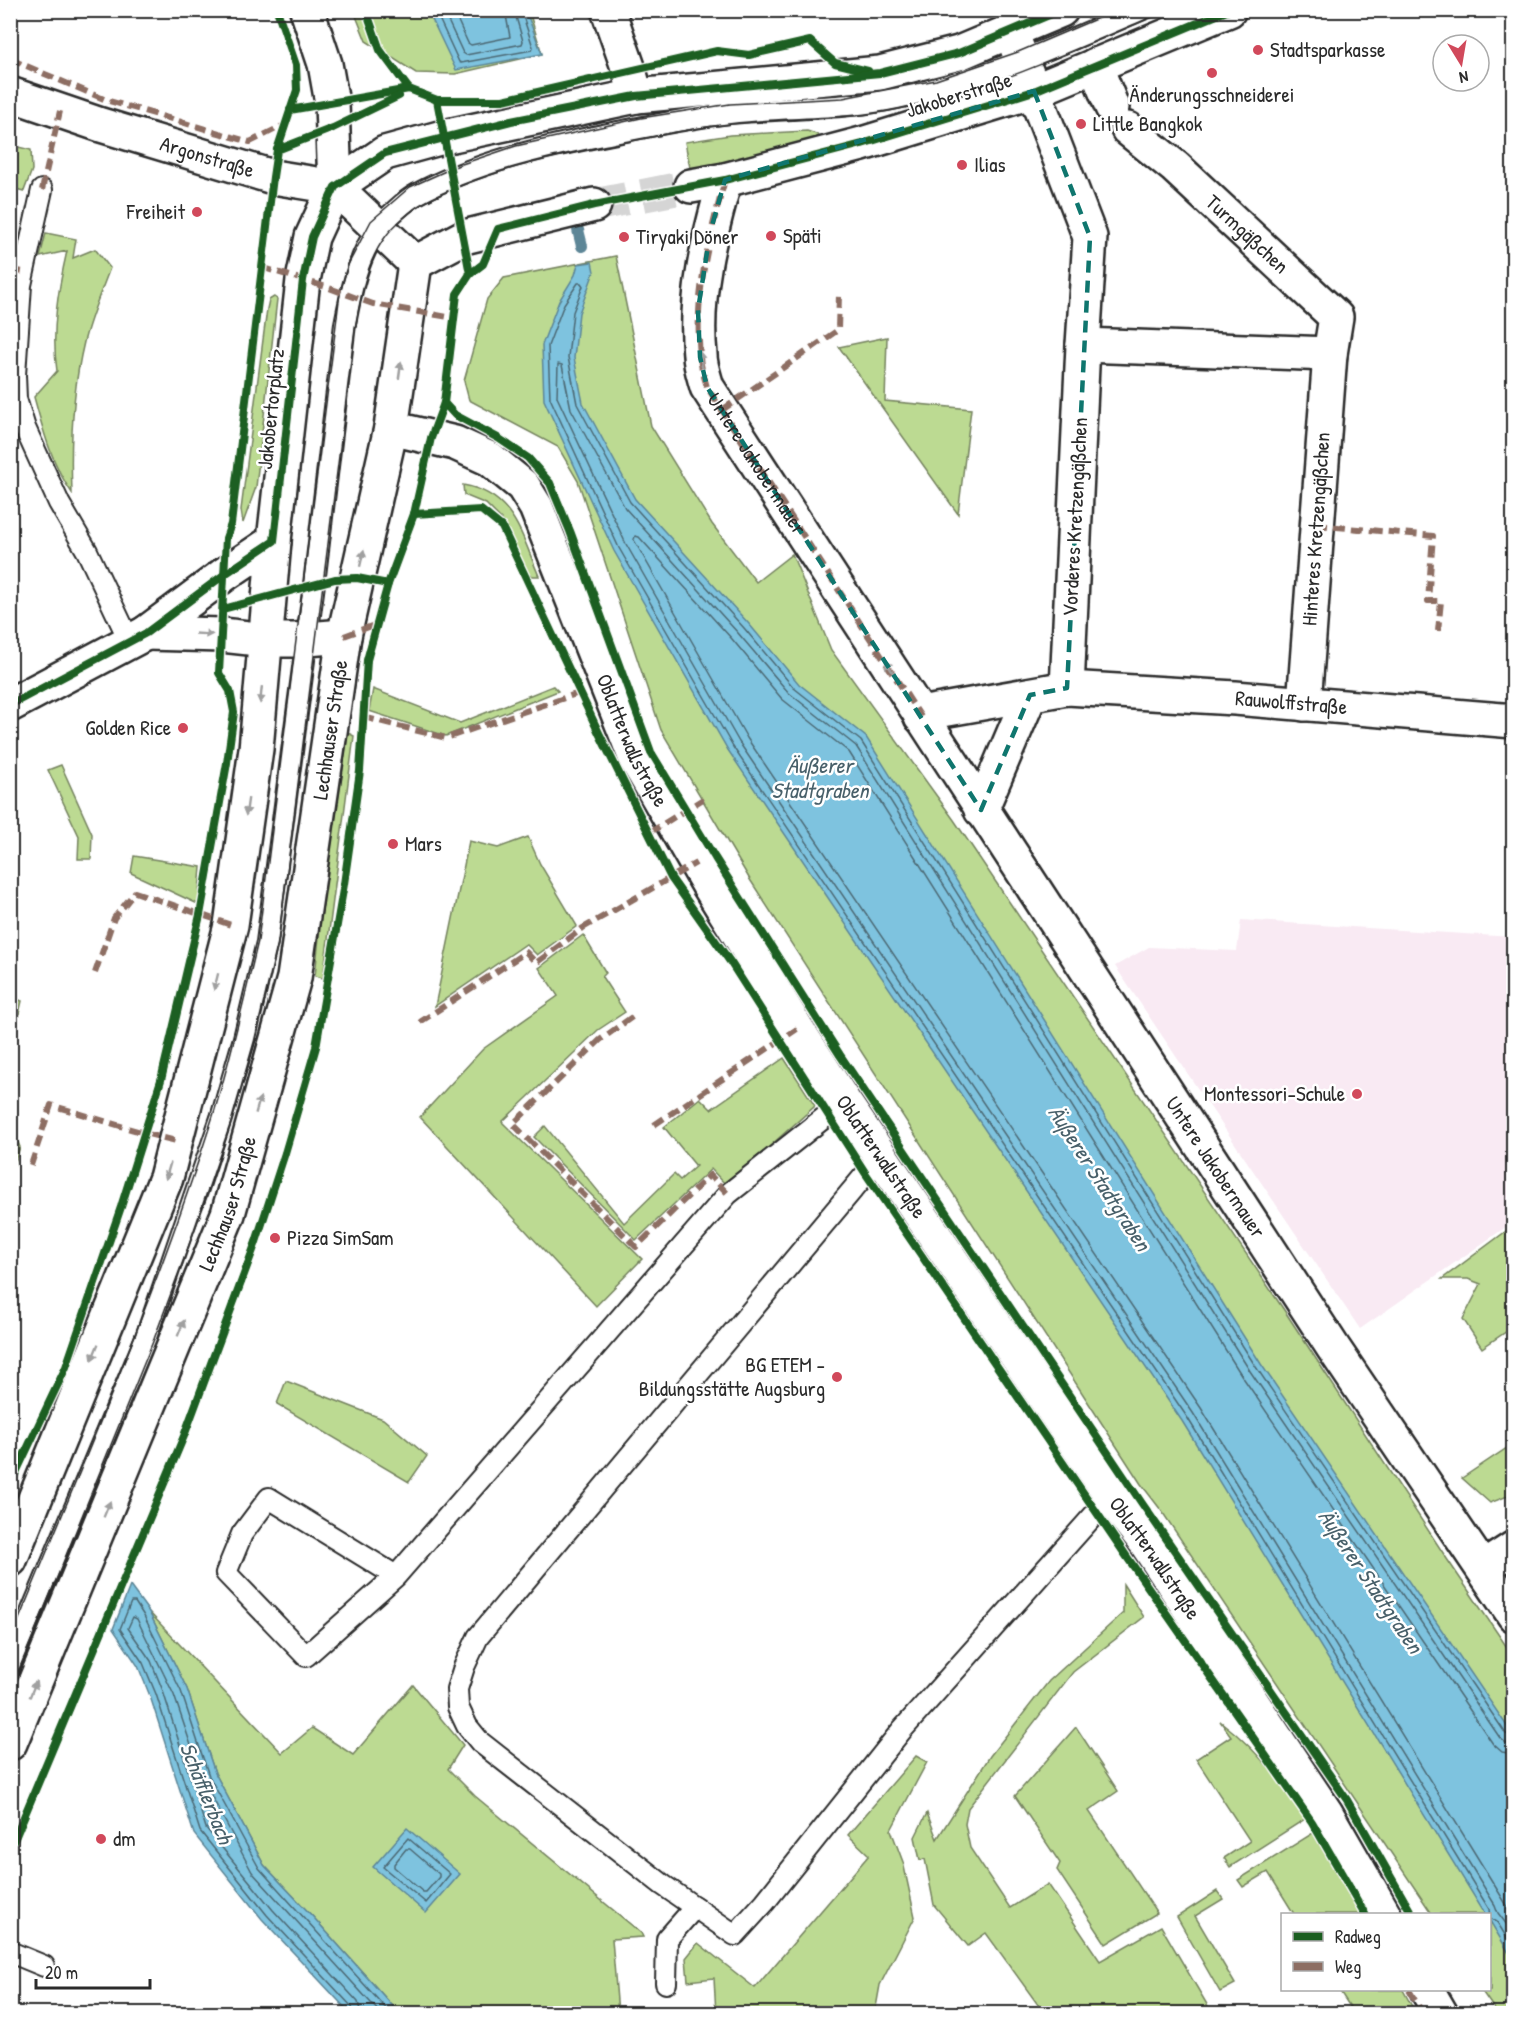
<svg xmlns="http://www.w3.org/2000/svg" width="1524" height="2024" font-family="'Patrick Hand',sans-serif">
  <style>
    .built { fill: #f9eaf3 }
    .green { fill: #bcda92; stroke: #74825e; stroke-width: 1.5 }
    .water { fill: #7ec3df; stroke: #5d8697; stroke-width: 1.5 }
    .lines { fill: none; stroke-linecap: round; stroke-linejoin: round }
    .shore { stroke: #4c6873; stroke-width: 1.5 }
    .stream { stroke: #5d8697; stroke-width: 12 }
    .secondary-tunnel { stroke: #d5d5d5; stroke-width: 33; stroke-dasharray: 33 16; stroke-linecap: butt }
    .lane-casing { stroke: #2b2b2b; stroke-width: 24 }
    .street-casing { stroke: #2b2b2b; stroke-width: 38 }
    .secondary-casing { stroke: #2b2b2b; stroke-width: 38 }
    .lane { stroke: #fff; stroke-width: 20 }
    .street { stroke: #fff; stroke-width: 33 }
    .secondary { stroke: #fff; stroke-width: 33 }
    .tram { stroke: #2b2b2b; stroke-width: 1.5 }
    .quiet { stroke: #8d6e63; stroke-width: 6; stroke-dasharray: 12 6; stroke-linecap: butt }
    .cycleway-casing { stroke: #fff; stroke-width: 11 }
    .cycleway { stroke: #1b5e20; stroke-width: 8 }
    .oneway { fill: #a0a0a0 }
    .marked { fill: none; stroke: #0f766e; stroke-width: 4.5; stroke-dasharray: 12 8; stroke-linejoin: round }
    .poi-dot { fill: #d1495b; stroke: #fff; stroke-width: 2 }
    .labels { text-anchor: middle; stroke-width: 5; stroke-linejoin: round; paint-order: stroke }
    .poi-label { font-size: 21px; fill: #2b2b2b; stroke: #fff; text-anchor: start }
    .street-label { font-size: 21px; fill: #2b2b2b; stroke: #fff }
    .water-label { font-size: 22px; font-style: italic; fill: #48606a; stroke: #fff }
  </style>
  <rect width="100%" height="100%" fill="#fff"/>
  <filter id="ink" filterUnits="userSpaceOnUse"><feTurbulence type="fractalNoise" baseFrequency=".0167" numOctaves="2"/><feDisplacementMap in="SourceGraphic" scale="12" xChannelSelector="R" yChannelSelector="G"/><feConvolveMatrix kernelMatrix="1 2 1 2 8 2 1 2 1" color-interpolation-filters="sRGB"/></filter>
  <g filter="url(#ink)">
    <path class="built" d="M1241,920L1513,937V1222L1360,1329L1115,966L1149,947L1237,951Z"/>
    <g class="green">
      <path d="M354,11H529L542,54L455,74L416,73L366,41Z"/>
      <path d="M807,131L816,134L821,138L692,178L685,142L730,135Z"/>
      <path d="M10,145L31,150L32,170L24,191L11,188Z"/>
      <path d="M46,233L76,239L73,258L95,249L110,268C101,292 90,317 84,342C72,392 70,442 72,493C52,465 43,430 34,397L57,371C51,332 58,290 67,251L40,257Z"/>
      <path d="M616,256L651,426L712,524L756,582L792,554L831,650L954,820L1286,1313L1447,1559L1513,1656V2013H1497L1481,1990H1490V1914H1432L1161,1510L1141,1484L749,878L661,730L578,481L558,447L469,400L464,381L487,299L504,278Z"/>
      <path d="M274,297L277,299L256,487L243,523L241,510L267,309L269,300Z"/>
      <path d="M887,337L885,401L971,409L958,514L839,347Z"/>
      <path d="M463,485C514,494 521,535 539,576H532L528,574L502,520L486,504L464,495Z"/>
      <path d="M553,686L558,691L446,736L369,711L373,689L460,723Z"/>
      <path d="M348,733L354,736L323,978L315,976L322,908Z"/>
      <path d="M61,765L92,834L91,859H78L79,836L48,770Z"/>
      <path d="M528,837L540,864L577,926L537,955L526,944L435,1006L469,841L498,848Z"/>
      <path d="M134,856L201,867L198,904L131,873Z"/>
      <path d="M583,935L606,973L602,977L625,1012L598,1030L502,1122L642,1259L596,1306L420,1117L483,1049L558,996L539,968Z"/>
      <path d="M11,997L22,1001L11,1048L10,997Z"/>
      <path d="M784,1058L815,1106L726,1185L711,1169L636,1240L534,1137L545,1126L624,1223L674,1174L680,1180L696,1166L664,1127L700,1098L711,1109Z"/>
      <path d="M11,1126L20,1147L11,1173L10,1126Z"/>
      <path d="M1513,1226V1327L1482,1348L1463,1319L1481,1284L1468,1279H1442Z"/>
      <path d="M286,1381L383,1419L427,1456L409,1482L277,1404Z"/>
      <path d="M1513,1444V1494L1490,1503L1462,1478Z"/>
      <path d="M1123,1584L1144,1617L1073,1672L968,1808L965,1824L970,1848L1010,1908L1048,1884L1100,1961L1161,1926L1212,2013H1044L986,1933L968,1946L934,1905L925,1859L920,1860L915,1837L927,1813L937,1839L990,1756L1049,1681L1123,1613Z"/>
      <path d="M149,1612L282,1753L312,1728L353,1755L413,1685L463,1745L448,1769L475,1796L641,1933L643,1937L612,1939L618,2013H399L314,1918L264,1865L215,1773L187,1689Z"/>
      <path d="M1220,1721C1256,1748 1282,1781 1305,1819L1230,1867L1224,1858L1250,1841L1196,1759L1231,1736Z"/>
      <path d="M1076,1727L1118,1791L1089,1811L1157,1913L1106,1944L1057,1870L1060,1863L1015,1796Z"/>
      <path d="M916,1756L927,1762L891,1830L903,1862L915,1917L880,1985L875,2013H716L714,1978L688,1981L686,1958L698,1943L755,1988L869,1855L848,1835Z"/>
      <path d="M1313,1833L1360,1914H1294L1268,1872L1243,1887L1238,1880Z"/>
      <path d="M1217,1891L1223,1899L1195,1916L1235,1984L1220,1992L1177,1917Z"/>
      <path d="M1339,1990H1403L1415,2012L1354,2013Z"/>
    </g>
    <g class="water">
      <path d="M428,11H526L542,54L456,70Z"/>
      <path d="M592,262L594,272L579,313L574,358L583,403L635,499L749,624L799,684L866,737L1261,1364L1513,1735V1960L1490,1921V1914H1485L1182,1421L728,750L614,551L544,400L542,345L559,301L575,275L578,264Z"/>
      <path d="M130,1586L149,1612L187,1689L215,1773L264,1865L314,1918L399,2013H350L262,1919L194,1834L150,1696L138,1666L113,1629Z"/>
      <path d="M407,1828L460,1874L426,1913L373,1867Z"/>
    </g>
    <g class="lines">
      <g class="shore">
        <path d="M435,10L459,62L461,63L532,50L533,47L521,10"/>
        <path d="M443,10L463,53L466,55L522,44L523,41L514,10"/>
        <path d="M453,10L468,43L471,45L510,37L505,10"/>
        <path d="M1514,1737L1506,1734L1256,1367L861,741L794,688L744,628L630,502L577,404L568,357L573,312L583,286L581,283H578L564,304L548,346L550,398L619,548L733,747L1187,1417L1489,1909L1490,1918L1497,1922L1514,1949"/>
        <path d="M1514,1745L1506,1743L1500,1738L1250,1371L856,746L789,693L738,633L625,508L571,409L562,365L558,364L557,397L626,544L739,742L1193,1413L1495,1905L1498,1913L1514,1934"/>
        <path d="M1514,1754L1502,1752L1493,1744L1242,1376L849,752L782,699L732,639L639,537L635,536L634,540L747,738L1201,1408L1514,1917"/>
        <path d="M408,1838L450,1874L426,1903L383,1867Z"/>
        <path d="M406,1849H410L439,1874V1877L426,1892H423L394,1867V1864Z"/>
        <path d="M354,2014L352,2007L267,1915L200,1831L156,1694L143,1663L120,1629L131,1602H135L144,1616L181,1691L209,1776L259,1868L391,2014"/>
        <path d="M361,2014L358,2002L273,1910L206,1828L163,1691L151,1661L128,1628L133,1617L137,1619L174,1695L202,1778L252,1872L381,2014"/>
      </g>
      <path class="stream" d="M578,230L582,246"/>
      <path class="secondary-tunnel" d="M594,205L691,186"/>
      <defs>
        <g id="lane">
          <path d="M42,190L21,285L15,375L16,399L25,428L59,503L87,551L129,640"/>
          <path d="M880,1157L478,1637L464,1667L457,1689L458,1707L467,1726L480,1742L663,1885L735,1935L765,1902L901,1731L1111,1496"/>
          <path d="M396,1576L306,1656L226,1573L242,1534L269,1498L396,1576L728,1194L844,1102"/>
          <path d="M10,1663L146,1337L221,1118L244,1038L267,942L314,584L345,324C351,292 358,257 377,230C384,220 407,199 417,194C474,163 540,148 603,135C645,127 687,118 729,113C785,106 841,110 897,98C981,80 1061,44 1140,10"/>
          <path d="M10,1952L44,1966"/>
          <path d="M666,1983L667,1939L695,1907"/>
        </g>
        <g id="street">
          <path d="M608,10L629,70L636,96"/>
          <path d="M1011,32L1090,237L1083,345L1067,688"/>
          <path d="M1095,65L1112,107"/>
          <path id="s1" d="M10,94L101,125L273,177L335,187"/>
          <path id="s2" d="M1128,129L1175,167L1336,317L1330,354L1304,704"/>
          <path id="s3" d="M725,180C709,237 694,295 700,355C700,365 704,376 707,387L1334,1349L1514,1615"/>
          <path d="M1083,345L1330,354"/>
          <path id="s4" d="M391,428L455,443L490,459L523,486L536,507L636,759L708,884L797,1029L844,1102L1126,1517L1146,1543L1326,1813L1384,1914"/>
          <path d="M146,633L222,635L266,640H295L344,636"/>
          <path d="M10,705L146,633L225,574L274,541"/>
          <path id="s5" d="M921,717L931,712L1067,688L1235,698L1514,721"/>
          <path d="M981,810L1030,695"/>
          <path d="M1483,1568L1514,1548"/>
          <path d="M1427,1990L1441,2014"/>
        </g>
        <g id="secondary">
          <path d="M691,186L725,180L862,144L1034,91L1229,10"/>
          <path d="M335,187L385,153L443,137L636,96L880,73L959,53L1061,10"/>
          <path d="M335,187L415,263"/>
          <path d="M415,263L464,237L594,205"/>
          <path d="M10,1560L166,1178L231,925L256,749L274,541L303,280L312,237L335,187L332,103L325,64L307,10"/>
          <path id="s6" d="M10,1743L228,1214L294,978L344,636L391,428L415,263"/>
        </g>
      </defs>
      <use href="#lane" class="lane-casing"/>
      <use href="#street" class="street-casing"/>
      <use href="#secondary" class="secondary-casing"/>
      <use href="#lane" class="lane"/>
      <use href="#street" class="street"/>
      <use href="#secondary" class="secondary"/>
      <g class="tram">
        <path d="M10,1641C81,1468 156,1295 213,1116C231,1058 244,999 258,941L340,293L348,265L371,221L410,187L459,165L516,146L641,118L730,104L843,98L936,80L1018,52L1117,10"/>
        <path d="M10,1693L154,1339L208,1194L232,1121L256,1040L278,944L355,328C361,296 366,262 386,236C392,227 414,208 424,203C484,171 553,157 619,144C656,136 695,127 733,124C789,119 844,121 899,109C993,89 1081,48 1169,10"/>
      </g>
      <g class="quiet">
        <path d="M10,59L106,100L250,142L284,125"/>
        <path id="s7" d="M725,180C709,237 694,295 700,355C700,365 704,376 707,387L921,717"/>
        <path d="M42,190L60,111"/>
        <path d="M261,267L329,288L373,304L454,318"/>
        <path d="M10,270L24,272"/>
        <path d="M722,410L838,330L839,294"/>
        <path d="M1316,525L1433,536L1428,601H1441L1438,631"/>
        <path d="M344,636L377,624"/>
        <path d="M363,717L446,738L579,693"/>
        <path d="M649,833L703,799"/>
        <path d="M95,973L114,918L135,892L231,925"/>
        <path d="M632,1017L600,1040L513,1124L636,1247L710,1175L728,1194"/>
        <path d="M420,1022L526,952L536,963L583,928L696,863"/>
        <path d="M654,1125L797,1029"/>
        <path d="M31,1165L51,1105L144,1133L176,1141"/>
        <path d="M1409,1990L1423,2014"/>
      </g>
      <defs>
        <g id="cycleway">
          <path d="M366,10L380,50L409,89"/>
          <path d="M437,100L470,274"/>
          <path d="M290,110L409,89L437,100H503L717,51L749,55L810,41L835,63L868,71"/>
          <path d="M277,150L333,128L399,96"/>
          <path d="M444,403L455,415L498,438L528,458L550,483L570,531L651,752L715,858L840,1055L1141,1502L1347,1800L1412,1914"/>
          <path d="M414,514L481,510L502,527L599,733L671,878L731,963L866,1174L1127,1557L1312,1822L1365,1914"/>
          <path d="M223,609L335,579L357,578L388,584"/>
          <path d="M10,705L146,633L225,574L274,541L303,280L312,237L335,187L385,153L511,121L636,96L880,73L959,53L1061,10"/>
          <path d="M10,1485L66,1367L121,1207L161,1080L200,915L227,763L234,712L230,691L219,673L226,538L231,524L273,177L277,150L297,90L296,65L277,10"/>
          <path d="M10,1850L184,1436L256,1242L285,1153L316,1047L344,884L360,771L367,660L388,584L414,514L431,438L444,403L457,294L470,274L483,264L498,229L594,205L725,180L862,144L1034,91L1229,10"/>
        </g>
      </defs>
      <use href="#cycleway" class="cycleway-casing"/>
      <use href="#cycleway" class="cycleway"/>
    </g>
    <defs><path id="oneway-solid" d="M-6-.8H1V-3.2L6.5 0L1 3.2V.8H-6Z" transform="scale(1.5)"/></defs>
    <g class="oneway">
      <use href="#oneway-solid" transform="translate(701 360) rotate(-99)"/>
      <use href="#oneway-solid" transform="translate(400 370) rotate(-82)"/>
      <use href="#oneway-solid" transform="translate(362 558) rotate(-77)"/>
      <use href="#oneway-solid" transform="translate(204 634) rotate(3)"/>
      <use href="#oneway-solid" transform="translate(890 668) rotate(-123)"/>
      <use href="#oneway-solid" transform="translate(261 695) rotate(96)"/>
      <use href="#oneway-solid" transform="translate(247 807) rotate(98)"/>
      <use href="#oneway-solid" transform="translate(216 982) rotate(104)"/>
      <use href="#oneway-solid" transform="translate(258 1105) rotate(-74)"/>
      <use href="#oneway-solid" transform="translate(168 1171) rotate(106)"/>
      <use href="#oneway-solid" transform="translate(181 1328) rotate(-68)"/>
      <use href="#oneway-solid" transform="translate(95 1352) rotate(112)"/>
      <use href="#oneway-solid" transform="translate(107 1509) rotate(-68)"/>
      <use href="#oneway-solid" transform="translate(33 1689) rotate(-68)"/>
    </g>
  </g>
  <path class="marked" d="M1034,91L1090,237L1067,688L1030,695L981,810L707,387L700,357L698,310L710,233L725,180Z"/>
  <g class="poi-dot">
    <circle cx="1258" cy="50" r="6"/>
    <circle cx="1212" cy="73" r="6"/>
    <circle cx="1081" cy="124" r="6"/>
    <circle cx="962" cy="165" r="6"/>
    <circle cx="197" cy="212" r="6"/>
    <circle cx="771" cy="236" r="6"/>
    <circle cx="624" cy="237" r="6"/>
    <circle cx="183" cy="728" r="6"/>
    <circle cx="393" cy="844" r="6"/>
    <circle cx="1357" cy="1094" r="6"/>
    <circle cx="275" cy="1238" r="6"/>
    <circle cx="837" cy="1377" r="6"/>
    <circle cx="101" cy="1839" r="6"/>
  </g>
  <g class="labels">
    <g class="poi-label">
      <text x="1270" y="57">Stadtsparkasse</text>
      <text x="1212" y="102" text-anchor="middle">Änderungsschneiderei</text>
      <text x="1093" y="131">Little Bangkok</text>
      <text x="974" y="172">Ilias</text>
      <text x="185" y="219" text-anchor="end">Freiheit</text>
      <text x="783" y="243">Späti</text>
      <text x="636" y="244">Tiryaki Döner</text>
      <text x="171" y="735" text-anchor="end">Golden Rice</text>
      <text x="405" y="851">Mars</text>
      <text x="1345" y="1101" text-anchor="end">Montessori-Schule</text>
      <text x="287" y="1245">Pizza SimSam</text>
      <text x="825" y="1372" text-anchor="end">BG ETEM -<tspan x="825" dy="24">Bildungsstätte Augsburg</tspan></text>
      <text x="113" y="1846">dm</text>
    </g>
    <g class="street-label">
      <text transform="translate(959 95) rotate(-17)" y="7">Jakoberstraße</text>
      <text dy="7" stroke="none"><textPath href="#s1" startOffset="207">Argonstraße</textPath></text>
      <text dy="7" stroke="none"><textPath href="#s2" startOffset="159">Turmgäßchen</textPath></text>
      <text transform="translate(271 409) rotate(-84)" y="7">Jakobertorplatz</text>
      <text dy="7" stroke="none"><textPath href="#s7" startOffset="302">Untere Jakobermauer</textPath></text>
      <text transform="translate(1075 517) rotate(-87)" y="7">Vorderes Kretzengäßchen</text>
      <text transform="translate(1316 529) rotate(-86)" y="7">Hinteres Kretzengäßchen</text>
      <text dy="7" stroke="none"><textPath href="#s5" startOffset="374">Rauwolffstraße</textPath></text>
      <text dy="7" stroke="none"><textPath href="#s6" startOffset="1068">Lechhauser Straße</textPath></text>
      <text dy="7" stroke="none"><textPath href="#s4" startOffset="424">Oblatterwallstraße</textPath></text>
      <text dy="7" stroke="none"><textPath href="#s4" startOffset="910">Oblatterwallstraße</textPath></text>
      <text dy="7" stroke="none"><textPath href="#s3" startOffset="1142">Untere Jakobermauer</textPath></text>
      <text dy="7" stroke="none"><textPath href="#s6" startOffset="582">Lechhauser Straße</textPath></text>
      <text dy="7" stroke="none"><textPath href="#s4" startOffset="1396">Oblatterwallstraße</textPath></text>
    </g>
    <g class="water-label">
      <text x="820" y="773">Äußerer<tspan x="820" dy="25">Stadtgraben</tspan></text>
      <text transform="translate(1100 1178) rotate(57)" y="8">Äußerer Stadtgraben</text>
      <text transform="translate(1371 1581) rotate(56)" y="8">Äußerer Stadtgraben</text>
      <text transform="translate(207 1793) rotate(68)" y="8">Schäfflerbach</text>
    </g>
  </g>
  <rect width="1524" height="2024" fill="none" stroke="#fff" stroke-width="36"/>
  <rect x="18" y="18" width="1488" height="1988" fill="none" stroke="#2b2b2b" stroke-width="2" filter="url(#ink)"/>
  <rect x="1281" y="1913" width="210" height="78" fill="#ffffff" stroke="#aaaaaa" stroke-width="1.5"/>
  <rect x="1293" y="1932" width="30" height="9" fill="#1b5e20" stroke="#aaaaaa" stroke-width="1.5"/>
  <text x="1335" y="1943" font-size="18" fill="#2b2b2b">Radweg</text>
  <rect x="1293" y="1962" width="30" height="9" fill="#8d6e63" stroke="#aaaaaa" stroke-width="1.5"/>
  <text x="1335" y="1973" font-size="18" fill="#2b2b2b">Weg</text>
  <g transform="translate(1461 63) rotate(169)"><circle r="28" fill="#ffffff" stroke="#aaaaaa" stroke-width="1.5"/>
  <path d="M0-4.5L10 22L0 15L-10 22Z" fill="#d1495b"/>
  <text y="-9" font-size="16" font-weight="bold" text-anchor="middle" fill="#2b2b2b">N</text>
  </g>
  <path d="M36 1979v9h114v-9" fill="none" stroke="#2b2b2b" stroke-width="3"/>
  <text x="45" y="1979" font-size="18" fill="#2b2b2b" stroke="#ffffff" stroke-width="4.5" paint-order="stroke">20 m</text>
</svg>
